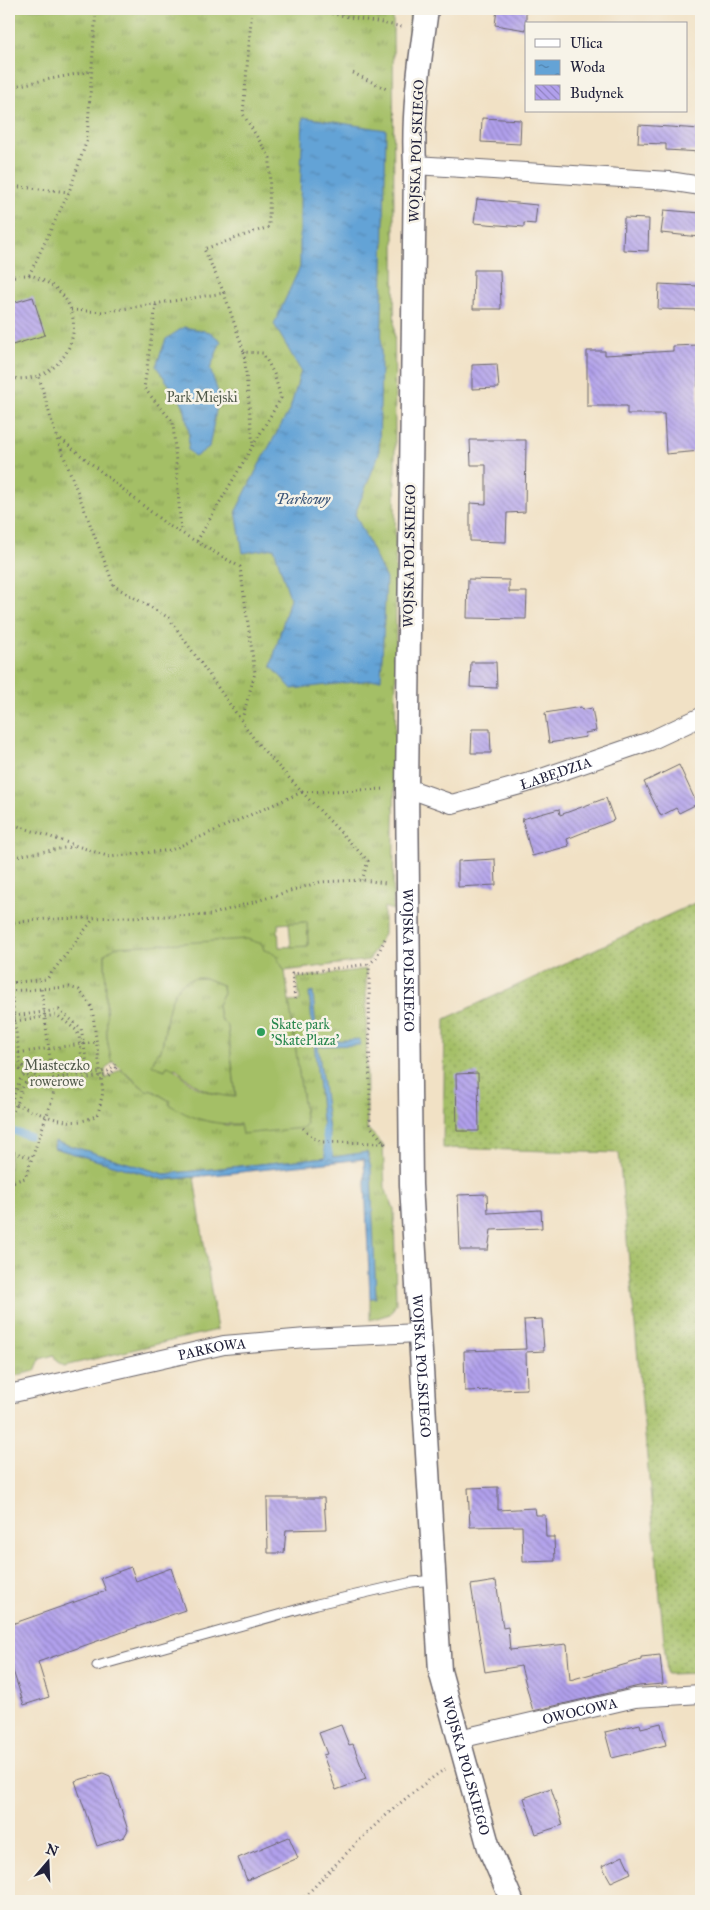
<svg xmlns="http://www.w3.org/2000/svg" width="710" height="1910" font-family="'IM FELL Great Primer',serif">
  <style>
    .grass { fill: url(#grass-tufts); stroke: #637050; fill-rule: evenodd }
    .garden { fill: url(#garden-dots); stroke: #637050 }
    .pitch { fill: #a4bf66; stroke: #637050; fill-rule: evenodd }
    .water { fill: url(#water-ripples); stroke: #436288 }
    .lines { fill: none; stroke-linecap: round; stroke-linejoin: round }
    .stream { stroke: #64a3d6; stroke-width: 7 }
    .building { fill: url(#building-back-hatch) }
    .service-casing { stroke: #6a656b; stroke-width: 11 }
    .minor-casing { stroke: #6a656b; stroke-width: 20 }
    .tertiary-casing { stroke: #6a656b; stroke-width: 25 }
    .path { stroke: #6a656b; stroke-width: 3; stroke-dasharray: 1 4; stroke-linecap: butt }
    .service { stroke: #fff; stroke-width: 9 }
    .minor { stroke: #fff; stroke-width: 18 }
    .tertiary { stroke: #fff; stroke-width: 22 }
    .leisure-dot { fill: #2e9e5b; stroke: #f7f3e8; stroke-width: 2 }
    .labels { text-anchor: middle; stroke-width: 5; stroke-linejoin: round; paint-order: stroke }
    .street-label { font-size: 14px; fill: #22223b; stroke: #f7f3e8 }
    .park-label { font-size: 14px; fill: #50594a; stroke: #f7f3e8 }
    .leisure-label { font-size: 14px; fill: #27864d; stroke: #f7f3e8; text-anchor: start }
    .water-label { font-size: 15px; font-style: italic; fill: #3c5679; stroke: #f7f3e8 }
  </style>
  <defs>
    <pattern id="grass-tufts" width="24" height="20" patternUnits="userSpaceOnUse" patternTransform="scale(1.25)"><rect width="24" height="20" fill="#a4bf66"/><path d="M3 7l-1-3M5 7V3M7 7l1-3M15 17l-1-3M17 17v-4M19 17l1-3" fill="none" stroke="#859b55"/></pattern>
    <pattern id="garden-dots" width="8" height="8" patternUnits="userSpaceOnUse" patternTransform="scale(1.25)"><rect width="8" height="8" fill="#a4bf66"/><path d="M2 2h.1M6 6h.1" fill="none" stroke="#859b55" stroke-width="1.8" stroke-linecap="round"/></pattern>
    <pattern id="water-ripples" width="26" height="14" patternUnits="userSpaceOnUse" patternTransform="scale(1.25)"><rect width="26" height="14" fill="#64a3d6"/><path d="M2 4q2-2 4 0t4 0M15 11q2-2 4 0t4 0" fill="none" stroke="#5284af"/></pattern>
    <pattern id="building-back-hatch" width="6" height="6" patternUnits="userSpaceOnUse" patternTransform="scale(1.25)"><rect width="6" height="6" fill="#b1a0ec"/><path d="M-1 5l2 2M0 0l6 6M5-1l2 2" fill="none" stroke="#9082c0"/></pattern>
  </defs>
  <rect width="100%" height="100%" fill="#f7f3e8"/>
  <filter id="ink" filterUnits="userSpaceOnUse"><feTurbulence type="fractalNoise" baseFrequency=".02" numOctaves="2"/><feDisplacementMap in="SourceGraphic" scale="10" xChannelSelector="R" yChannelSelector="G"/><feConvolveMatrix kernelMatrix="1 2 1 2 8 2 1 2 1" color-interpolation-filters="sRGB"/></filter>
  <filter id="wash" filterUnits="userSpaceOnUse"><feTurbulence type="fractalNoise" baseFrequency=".0096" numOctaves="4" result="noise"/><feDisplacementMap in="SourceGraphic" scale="20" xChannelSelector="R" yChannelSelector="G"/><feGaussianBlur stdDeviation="1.12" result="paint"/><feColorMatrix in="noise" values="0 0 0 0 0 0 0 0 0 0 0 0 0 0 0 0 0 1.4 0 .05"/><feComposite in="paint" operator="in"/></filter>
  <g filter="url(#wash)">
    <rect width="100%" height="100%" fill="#f1e1c5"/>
    <g class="grass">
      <path d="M9,9H393L396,673L393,910L384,907V934L369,960L285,971L274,956L105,954L107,1037L111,1060L113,1062L105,1070L106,1079L120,1069L148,1092L149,1089L170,1101L225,1125L306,1124L289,1002L300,1001L297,978L366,969L367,1128L383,1145L385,1188L394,1209L396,1304L390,1314L370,1320V1298L376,1297L369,1155L332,1157L330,1145L324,1146L327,1157L164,1174L56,1142L54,1148L165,1180L194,1177L217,1330L64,1366L56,1361L54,1355L40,1359L35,1371L9,1377ZM307,922L308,946L279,947L278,924Z"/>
      <path d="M408,9H415L407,62L410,15Z"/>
      <path d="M205,978L222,985L223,994L218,1005L220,1018L228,1027L236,1097C211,1096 193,1086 176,1068L165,1070L152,1065L157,1052L160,1053C167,1033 165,991 186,981C191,978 199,978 205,978Z"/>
    </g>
    <path class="garden" d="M701,900V1673L667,1674L619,1153L443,1148L445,1019Z"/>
    <g class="pitch">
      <path d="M307,922L308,946L291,947L289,923Z"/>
      <path d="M247,939L262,944L264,950L274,953L285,971L306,1124L303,1128L242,1134L240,1124C215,1125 190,1119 169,1104L170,1101L150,1089L148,1092L111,1060L107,1037L105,954L115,947ZM205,978L222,985L223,994L218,1005L220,1018L228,1027L236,1097C220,1096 202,1092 189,1082C181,1075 177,1069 167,1066L165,1070L152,1065L157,1052L160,1053C167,1033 165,991 186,981C191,978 199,978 205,978Z"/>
    </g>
    <g class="water">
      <path d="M303,117L386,130L379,454L355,514L386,579L381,679L292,689L271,666L290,598L274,548L243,553L236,511L260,463L290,409L301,371L274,324L300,267V201Z"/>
      <path d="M184,327L210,332L221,341L210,369L219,395L209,447L195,457L188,450L189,432L184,406L156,366L166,339Z"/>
      <path d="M313,992L317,1042L360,1039V1045L318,1046L330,1138L324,1139L309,993Z"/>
      <path d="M55,1141L164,1174L326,1157L324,1146L330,1145L333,1157L367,1152L371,1168L376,1298H370L364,1159L165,1180L54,1148Z"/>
    </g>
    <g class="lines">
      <g class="stream">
        <path d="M9,1130L29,1136"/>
        <path d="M325,1130L329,1154"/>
      </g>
    </g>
    <g id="blocks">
      <g class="building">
        <path d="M497,9H526V30L495,25Z"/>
        <path d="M482,118L521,120L520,144L481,142Z"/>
        <path d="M639,125L701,129V152L666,150V144L638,143Z"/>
        <path d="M477,199L537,205L535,224L524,223V227L474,223Z"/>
        <path d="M664,210L701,213L700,237L661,233Z"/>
        <path d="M624,218L649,219L648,251L623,250Z"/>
        <path d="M474,270H500L501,309H473Z"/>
        <path d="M659,284L698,286L697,310L658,309Z"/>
        <path d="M33,297L45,335L9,346V304Z"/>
        <path d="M698,345V414H701V451L666,454L664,414H627V406H587V351H605V355L673,351V346Z"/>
        <path d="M497,364L499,388L472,389V365Z"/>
        <path d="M470,440H526L525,512L507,513L506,542L470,541V503L486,504V465H471Z"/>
        <path d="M468,579L509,580V592H527L526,619L467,618Z"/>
        <path d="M471,662H496L497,688L470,687Z"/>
        <path d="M581,707L582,710L592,708L596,731L585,733L586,737L549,743L545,713Z"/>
        <path d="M472,729H490L491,753H471Z"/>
        <path d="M679,765L697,804L679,813L676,808L661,816L644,782Z"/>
        <path d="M606,798L614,820L567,839L569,846L532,856L522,819L559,809L560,815Z"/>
        <path d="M495,859L496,885L458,887V861Z"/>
        <path d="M478,1073L479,1131H457L456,1074Z"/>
        <path d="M487,1194L488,1213L541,1210L542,1228L491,1230L488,1250H460L458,1195Z"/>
        <path d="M542,1319L544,1351L526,1352L527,1389L465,1391L464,1351L526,1349L524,1320Z"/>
        <path d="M498,1487V1510L535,1508L536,1515H545L546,1537H554L555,1561L523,1562L522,1526L470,1527L468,1488Z"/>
        <path d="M267,1498H324L326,1529L286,1530L284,1553H268Z"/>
        <path d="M131,1567L136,1581L171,1568L185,1610L38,1662L49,1697L24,1705L9,1658V1625L106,1591L101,1578Z"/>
        <path d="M496,1581L503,1628L508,1627L510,1650L567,1644L570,1680L641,1660V1657L660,1655L663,1684L639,1686L533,1711L521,1666L485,1672L471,1585Z"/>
        <path d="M661,1723L666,1745L612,1758L605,1732L640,1724L641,1728Z"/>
        <path d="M341,1725L349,1745L353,1744L366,1779L336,1790L323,1755L327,1754L319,1733Z"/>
        <path d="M103,1773L110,1776L128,1830L124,1837L97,1846L75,1781Z"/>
        <path d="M551,1788L563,1825L536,1834L524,1798Z"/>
        <path d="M289,1837L298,1858L247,1880L238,1858Z"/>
        <path d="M623,1856L631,1873L611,1882L602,1866Z"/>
      </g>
    </g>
  </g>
  <g filter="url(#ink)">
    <use href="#blocks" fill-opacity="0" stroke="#6a656b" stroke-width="1"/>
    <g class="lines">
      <defs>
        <path id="service" d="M97,1666L317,1604L412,1582L435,1580"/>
        <g id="minor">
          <path d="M415,165L669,181L701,186"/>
          <path id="s1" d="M407,788L452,804L527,783L650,741L701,717"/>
          <path id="s2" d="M9,1394L224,1345L306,1338L420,1333"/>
          <path id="s3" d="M459,1739L635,1698L701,1694"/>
        </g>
        <g id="tertiary">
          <path id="s4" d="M427,9C420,61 412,112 415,165L407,788L411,1185L440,1671L489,1848L512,1901"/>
        </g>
      </defs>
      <use href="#service" class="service-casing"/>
      <use href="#minor" class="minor-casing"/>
      <use href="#tertiary" class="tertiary-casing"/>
      <g class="path">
        <path d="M307,9L403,27"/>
        <path d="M353,73L389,90"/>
        <path d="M9,87L92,71"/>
        <path d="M9,186L69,192"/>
        <path d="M29,275L69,192L87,140L96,9"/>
        <path d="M9,277C15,276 22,275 28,275C33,275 38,278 42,280C99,305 73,388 9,378"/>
        <path d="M156,305L144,388L173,422L181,532"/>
        <path d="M71,310L103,312L224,293L204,249L269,227L270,158L243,114L252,9"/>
        <path d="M244,352L253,446"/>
        <path d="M57,436L166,524L240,567L255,673L242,719"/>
        <path d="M197,541L281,398L274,374L263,353L244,352L224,293"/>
        <path d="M302,792L368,861L362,880"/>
        <path d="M302,792L386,789"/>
        <path d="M9,823L110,857L171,850L302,792L257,743L169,618L114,586L56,436L39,377"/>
        <path d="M9,857L77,846"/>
        <path d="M9,923L46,919L210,915L320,882L362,880L386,883"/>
        <path d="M385,939L376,958L369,964L370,1126L387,1146"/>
        <path d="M9,983L47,979L94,918"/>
        <path d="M10,983L20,1064L41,1080L108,1071L115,1064"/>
        <path d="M9,991L69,987L79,990L92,1007L103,1092L98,1114C71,1133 36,1111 9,1101"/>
        <path d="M295,999L292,974L369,964"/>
        <path d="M9,1012L15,1066L39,1085L109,1075L117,1067"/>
        <path d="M14,1016L59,1010L81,1028L89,1076"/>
        <path d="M15,1021L57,1015L76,1030L79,1036L84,1074"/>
        <path d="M9,1054L97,1042"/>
        <path d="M9,1108L20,1080L26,1073"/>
        <path d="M9,1114C21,1105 18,1087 30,1078"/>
        <path d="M303,1128L315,1139L323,1142L385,1143"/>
        <path d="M9,1144H10"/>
        <path d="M9,1151L32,1158"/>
        <path d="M9,1183L25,1178L53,1097L54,1089L41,988"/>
        <path d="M301,1901C348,1851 388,1808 445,1769"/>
      </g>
      <use href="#service" class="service"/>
      <use href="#minor" class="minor"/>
      <use href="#tertiary" class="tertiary"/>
    </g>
  </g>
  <circle class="leisure-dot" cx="261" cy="1032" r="5"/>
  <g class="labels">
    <g class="street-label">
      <text transform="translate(416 151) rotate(-88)" y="5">WOJSKA POLSKIEGO</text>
      <text transform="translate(409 556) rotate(-89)" y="5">WOJSKA POLSKIEGO</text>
      <text dy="5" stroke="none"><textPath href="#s1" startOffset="156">ŁABĘDZIA</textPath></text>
      <text dy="5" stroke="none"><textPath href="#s4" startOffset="952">WOJSKA POLSKIEGO</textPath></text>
      <text dy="5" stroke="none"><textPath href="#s2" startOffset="208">PARKOWA</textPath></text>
      <text dy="5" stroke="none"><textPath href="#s4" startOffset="1358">WOJSKA POLSKIEGO</textPath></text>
      <text dy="5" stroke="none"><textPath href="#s3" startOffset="124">OWOCOWA</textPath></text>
      <text dy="5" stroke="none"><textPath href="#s4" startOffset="1762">WOJSKA POLSKIEGO</textPath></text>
    </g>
    <g class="park-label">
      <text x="202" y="402">Park Miejski</text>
      <text x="57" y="1070">Miasteczko<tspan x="57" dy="16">rowerowe</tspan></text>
    </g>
    <g class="leisure-label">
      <text x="271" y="1029">Skate park<tspan x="271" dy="16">'SkatePlaza'</tspan></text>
    </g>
    <g class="water-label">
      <text x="303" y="504">Parkowy</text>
    </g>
  </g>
  <rect width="710" height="1910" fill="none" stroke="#f7f3e8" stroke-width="30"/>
  <rect x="525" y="22" width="162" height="90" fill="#f7f3e8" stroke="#a29fa3"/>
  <rect x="535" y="39" width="25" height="8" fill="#ffffff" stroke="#a29fa3"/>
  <text x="570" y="48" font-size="15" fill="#22223b">Ulica</text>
  <rect x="535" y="60" width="25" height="15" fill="url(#water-ripples)" stroke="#a29fa3"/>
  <text x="570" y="72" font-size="15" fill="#22223b">Woda</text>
  <rect x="535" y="85" width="25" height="15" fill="url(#building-back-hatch)" stroke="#a29fa3"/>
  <text x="570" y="98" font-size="15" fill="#22223b">Budynek</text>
  <g transform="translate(48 1862) rotate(19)" stroke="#f7f3e8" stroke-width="4" paint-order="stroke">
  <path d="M0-4L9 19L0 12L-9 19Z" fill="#22223b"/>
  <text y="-8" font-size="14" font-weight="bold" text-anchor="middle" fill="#22223b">N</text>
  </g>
</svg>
